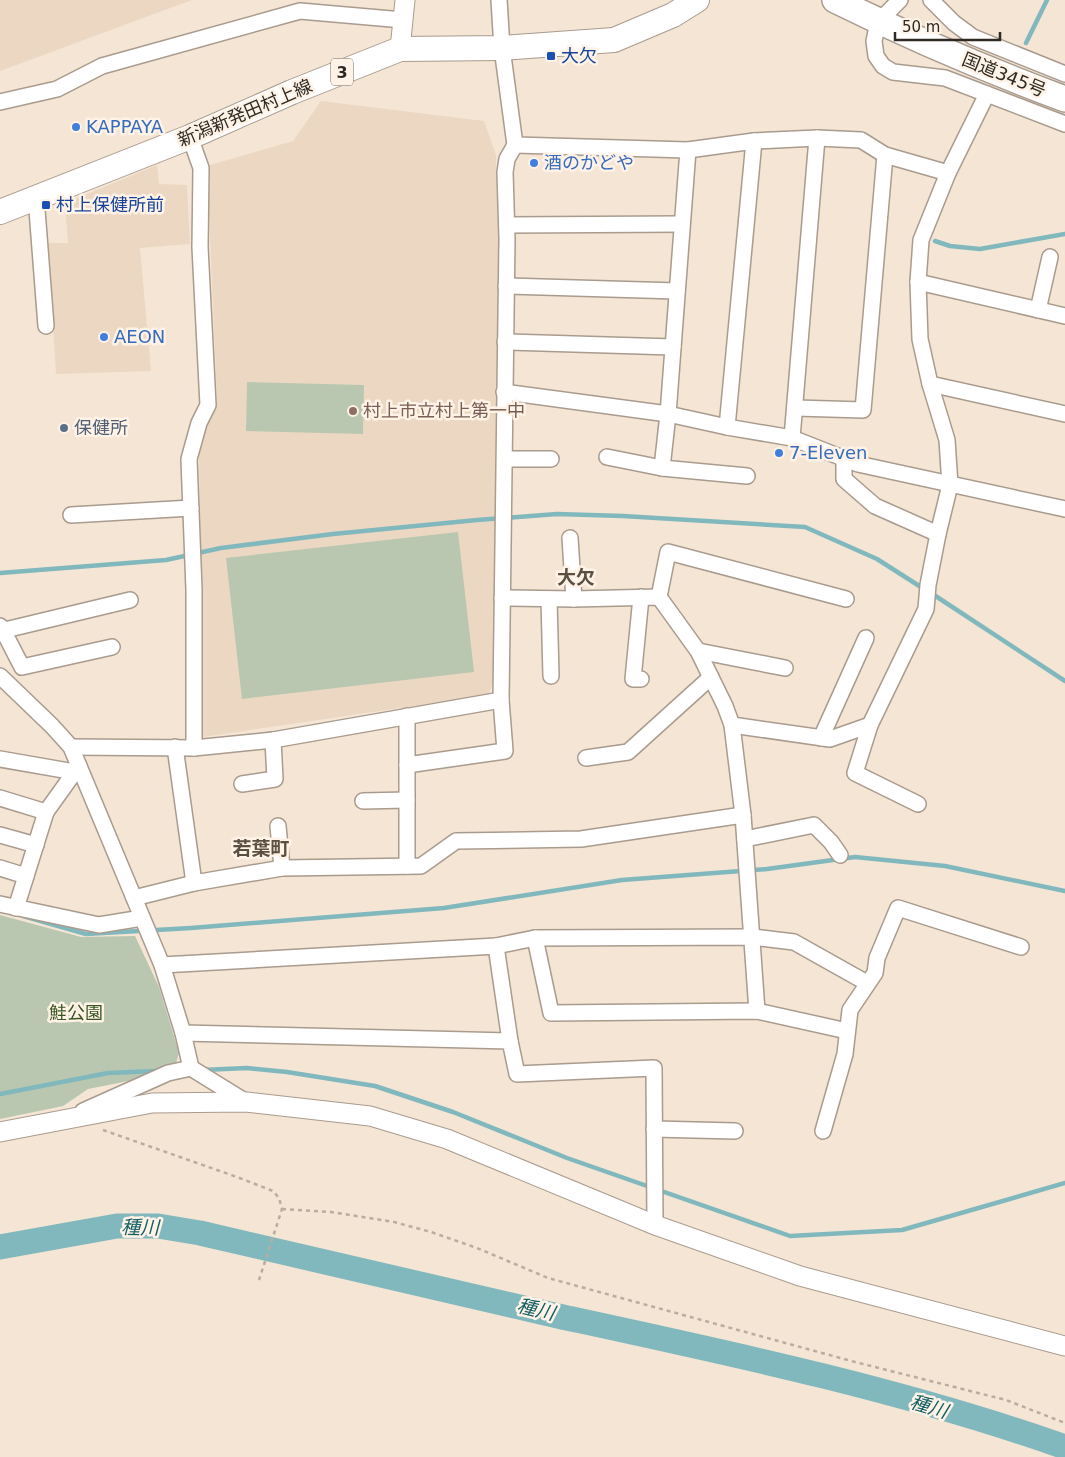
<svg xmlns="http://www.w3.org/2000/svg" width="1065" height="1457" font-family="'DejaVu Sans','Noto Sans JP',sans-serif">
  <style>
    .built { fill: #ecd8c2 }
    .green { fill: #b9c7b0 }
    .lines { fill: none; stroke-linecap: round; stroke-linejoin: round }
    .stream { stroke: #81b8bd; stroke-width: 4.5 }
    .river { stroke: #81b8bd; stroke-width: 25 }
    .minor-casing { stroke: #a99b8d; stroke-width: 18 }
    .tertiary-casing { stroke: #a99b8d; stroke-width: 21 }
    .primary-casing { stroke: #a99b8d; stroke-width: 26 }
    .trunk-casing { stroke: #a99b8d; stroke-width: 28 }
    .path { stroke: #b9ada0; stroke-width: 2.5; stroke-dasharray: 4 4; stroke-linecap: butt }
    .minor { stroke: #fff; stroke-width: 15 }
    .tertiary { stroke: #fff; stroke-width: 19 }
    .primary { stroke: #fff; stroke-width: 24 }
    .trunk { stroke: #fff; stroke-width: 25 }
    .transit-dot { fill: #1a4fb4; stroke: #fff2e6; stroke-width: 2 }
    .shop-dot { fill: #3f7fe0; stroke: #fff2e6; stroke-width: 2 }
    .education-dot { fill: #8d6e63; stroke: #fff2e6; stroke-width: 2 }
    .service-dot { fill: #5c6f8a; stroke: #fff2e6; stroke-width: 2 }
    .labels { text-anchor: middle; stroke-width: 5; stroke-linejoin: round; paint-order: stroke }
    .shield { fill: #fff2e6; stroke: #6d655e; stroke-width: 1 }
    .shield-label { font-size: 16px; font-weight: bold; fill: #2e2923 }
    .transit-label { font-size: 18px; fill: #164399; stroke: #fff2e6; text-anchor: start }
    .street-label { font-size: 18px; fill: #2e2923; stroke: #fff2e6 }
    .shop-label { font-size: 18px; fill: #366cbe; stroke: #fff2e6; text-anchor: start }
    .education-label { font-size: 18px; fill: #785e54; stroke: #fff2e6; text-anchor: start }
    .service-label { font-size: 18px; fill: #4e5e75; stroke: #fff2e6; text-anchor: start }
    .park-label { font-size: 18px; fill: #365520; stroke: #fff2e6 }
    .neighbourhood-label { font-size: 19px; font-weight: bold; fill: #5b4f42; stroke: #fff2e6 }
    .water-label { font-size: 19px; font-style: italic; fill: #125f65; stroke: #fff2e6 }
  </style>
  <rect width="100%" height="100%" fill="#f4e5d5"/>
  <g class="built">
    <path d="M0,0H192L0,71Z"/>
    <path d="M321,101L484,121L496,155L498,246L494,681L488,695L203,737L199,456L205,421L217,401L207,166L293,141Z"/>
    <path d="M157,165L159,184L187,185L190,244L140,248L151,371L56,374L48,243H68L65,203Z"/>
  </g>
  <g class="green">
    <path d="M247,382L364,385L363,434L246,431Z"/>
    <path d="M458,532L474,672L242,699L226,558Z"/>
    <path d="M0,915L81,937L135,936L159,987L179,1053L176,1063L153,1076L88,1089L63,1106L0,1119Z"/>
  </g>
  <g class="lines">
    <g class="stream">
      <path d="M1026,43L1047,0"/>
      <path d="M935,241L950,246L980,249L1065,234"/>
      <path d="M0,573L166,560L221,548L333,534L477,520L557,514L623,516L805,527L877,559L924,589"/>
      <path d="M931,593L1065,681"/>
      <path d="M23,916L86,934L191,928L444,908L622,880L767,869L855,857L945,866L1065,891"/>
      <path d="M202,1070L247,1068L287,1072L375,1086L453,1112L567,1158L790,1236L902,1230L1065,1183"/>
      <path d="M0,1094L108,1073L157,1071"/>
    </g>
    <path class="river" d="M0,1247L117,1226H158L200,1233C319,1260 438,1289 558,1316C729,1353 900,1389 1065,1447"/>
    <defs>
      <g id="minor">
        <path d="M900,0L878,22L874,41L876,56L883,66L893,72L945,78L1065,124"/>
        <path d="M931,0L954,23L973,37L1065,74"/>
        <path d="M0,102L57,89L102,66L300,11L403,20"/>
        <path d="M190,137L201,168L200,247L208,405L199,423L189,459L194,590V748"/>
        <path d="M515,145L688,150L754,141L817,138L861,140L885,155L948,173"/>
        <path d="M688,150L668,414L662,468L747,476"/>
        <path d="M36,197L46,326"/>
        <path d="M507,225L682,224"/>
        <path d="M918,282L1065,316"/>
        <path d="M506,286L677,291"/>
        <path d="M1038,310L1050,257"/>
        <path d="M505,342L673,347"/>
        <path d="M930,384L1065,414"/>
        <path d="M504,392L668,414L727,427L792,438L858,464L1065,509"/>
        <path d="M796,408L863,410L885,155"/>
        <path d="M727,427L754,141"/>
        <path d="M792,438L817,138"/>
        <path d="M607,457L662,468"/>
        <path d="M505,459H551"/>
        <path d="M844,459V479L875,506L938,534L950,485L947,440L930,384L920,339L918,282L921,240L948,173L987,94"/>
        <path d="M71,515L191,508"/>
        <path d="M570,538L574,599"/>
        <path d="M641,597L633,679H641"/>
        <path d="M659,597L668,552L846,599"/>
        <path d="M502,598L574,599L659,597L698,651L725,706L732,725L743,815L757,1011"/>
        <path d="M549,599L551,676"/>
        <path d="M0,626L5,630L130,600"/>
        <path d="M5,630L6,636L22,667L112,647"/>
        <path d="M698,651L785,668"/>
        <path d="M0,676L52,726L71,747L162,965L183,1033L191,1068"/>
        <path d="M407,716V866"/>
        <path d="M732,725L830,739L870,725L855,773L918,804"/>
        <path d="M870,725L926,609L928,585L938,534"/>
        <path d="M821,738L866,638"/>
        <path d="M71,747L194,748L273,740L501,700L507,239L505,172L507,159L515,145L502,48L499,0"/>
        <path d="M175,747L194,883"/>
        <path d="M586,758L628,752L711,677"/>
        <path d="M0,759L75,772"/>
        <path d="M407,765L505,751L501,700"/>
        <path d="M242,784L275,779L273,740"/>
        <path d="M0,798L46,812"/>
        <path d="M363,801L407,800"/>
        <path d="M278,826L282,868"/>
        <path d="M0,835L36,845"/>
        <path d="M745,839L814,825L831,842L840,855"/>
        <path d="M0,868L26,876"/>
        <path d="M134,898L194,883L282,868L421,866L456,841L581,839L743,815"/>
        <path d="M0,904L99,925L142,918"/>
        <path d="M16,908L46,812L79,766"/>
        <path d="M535,938L551,1013L757,1011L847,1031"/>
        <path d="M496,946L510,1041"/>
        <path d="M162,965L496,946L535,938L753,937L794,942L867,983"/>
        <path d="M183,1033L510,1041L517,1074L654,1068L655,1225"/>
        <path d="M83,1111L168,1073L191,1068L246,1102"/>
        <path d="M654,1129L735,1131"/>
        <path d="M823,1131L845,1054L850,1010L875,973L877,958L898,908L1021,947"/>
      </g>
      <g id="tertiary">
        <path d="M400,49L405,0"/>
        <path d="M0,1132L152,1103L246,1102L370,1116L447,1139L655,1225L800,1276L1065,1346"/>
      </g>
      <path id="primary" d="M0,212L190,137L292,92L400,49L502,48L614,40L673,15L697,0"/>
      <path id="trunk" d="M835,0C910,37 987,70 1065,99"/>
    </defs>
    <use href="#minor" class="minor-casing"/>
    <use href="#tertiary" class="tertiary-casing"/>
    <use href="#primary" class="primary-casing"/>
    <use href="#trunk" class="trunk-casing"/>
    <g class="path">
      <path d="M103,1130L237,1177L273,1191L279,1198L282,1209L259,1280"/>
      <path d="M282,1209L331,1212L394,1222L431,1232L477,1248L548,1278L855,1362L1006,1400L1065,1423"/>
    </g>
    <use href="#minor" class="minor"/>
    <use href="#tertiary" class="tertiary"/>
    <use href="#primary" class="primary"/>
    <use href="#trunk" class="trunk"/>
  </g>
  <g class="transit-dot">
    <rect x="546" y="51" width="10" height="10" rx="2.5"/>
    <rect x="41" y="200" width="10" height="10" rx="2.5"/>
  </g>
  <g class="shop-dot">
    <circle cx="76" cy="127" r="5"/>
    <circle cx="534" cy="163" r="5"/>
    <circle cx="104" cy="337" r="5"/>
    <circle cx="779" cy="453" r="5"/>
  </g>
  <circle class="education-dot" cx="353" cy="411" r="5"/>
  <circle class="service-dot" cx="64" cy="428" r="5"/>
  <g class="labels">
    <rect class="shield" x="331" y="58.5" width="22" height="27" rx="4"/>
    <g class="shield-label">
      <text x="342" y="78">3</text>
    </g>
    <g class="transit-label">
      <text x="561" y="62">大欠</text>
      <text x="56" y="211">村上保健所前</text>
    </g>
    <g class="street-label">
      <text transform="translate(1004 75) rotate(22)" y="6">国道345号</text>
      <text transform="translate(245 113) rotate(-23)" y="6">新潟新発田村上線</text>
    </g>
    <g class="shop-label">
      <text x="86" y="133">KAPPAYA</text>
      <text x="544" y="169">酒のかどや</text>
      <text x="114" y="343">AEON</text>
      <text x="789" y="459">7-Eleven</text>
    </g>
    <g class="education-label">
      <text x="363" y="417">村上市立村上第一中</text>
    </g>
    <g class="service-label">
      <text x="74" y="434">保健所</text>
    </g>
    <g class="park-label">
      <text x="76" y="1019">鮭公園</text>
    </g>
    <g class="neighbourhood-label">
      <text x="576" y="584">大欠</text>
      <text x="261" y="855">若葉町</text>
    </g>
    <g class="water-label">
      <text transform="translate(140 1227) rotate(1)" y="7">種川</text>
      <text transform="translate(536 1309) rotate(13)" y="7">種川</text>
      <text transform="translate(929 1406) rotate(17)" y="7">種川</text>
    </g>
  </g>
  <path d="M895 32v8h105v-8" fill="none" stroke="#2e2923" stroke-width="2.5"/>
  <text x="902" y="32" font-size="15" fill="#2e2923" stroke="#fff2e6" stroke-width="4" paint-order="stroke">50 m</text>
</svg>
